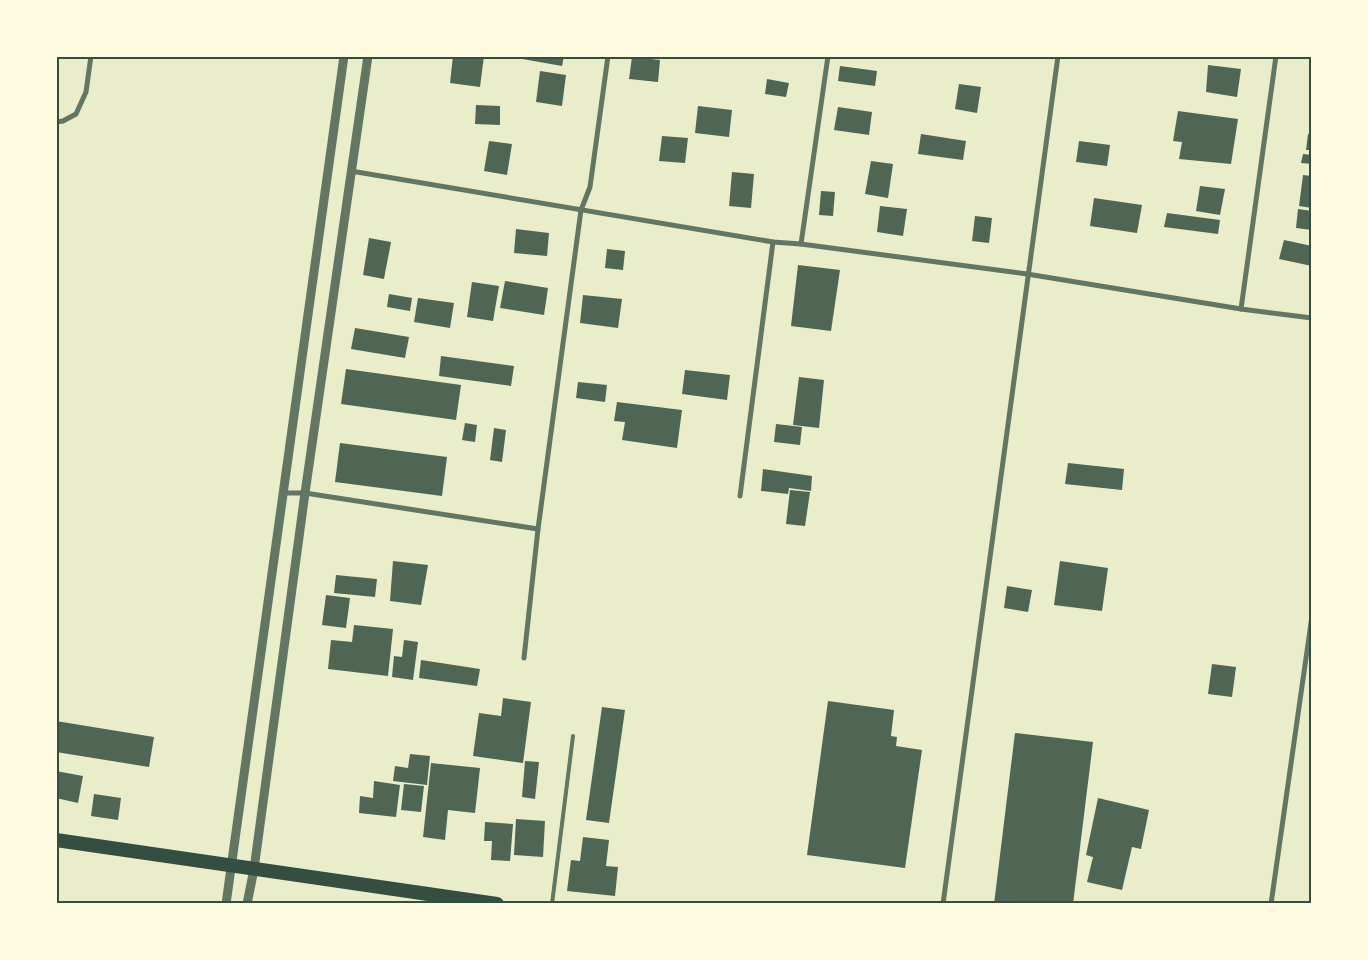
<svg xmlns="http://www.w3.org/2000/svg" width="1368" height="960" font-family="Manrope,sans-serif">
  <style>
    .building { fill: #4f6655 }
    .lines { fill: none; stroke-linecap: round; stroke-linejoin: round }
    .service { stroke: #617663; stroke-width: 4 }
    .minor { stroke: #617663; stroke-width: 5 }
    .tertiary { stroke: #617663; stroke-width: 9 }
    .trunk { stroke: #344e41; stroke-width: 14 }
    .neatline { fill: none; stroke: #344e41; stroke-width: 2 }
  </style>
  <rect width="100%" height="100%" fill="#e9edc9"/>
  <g class="building">
    <path d="M453,56H484L480,87L450,83Z"/>
    <path d="M511,56H564L562,66L511,57Z"/>
    <path d="M632,57L660,60L658,82L629,79Z"/>
    <path d="M1208,65L1241,69L1237,97L1206,92Z"/>
    <path d="M840,66L877,71L875,86L838,81Z"/>
    <path d="M540,71L566,75L562,106L536,102Z"/>
    <path d="M767,79L789,83L786,97L765,94Z"/>
    <path d="M959,84L981,87L977,113L955,109Z"/>
    <path d="M476,105L500,106V125L475,124Z"/>
    <path d="M698,106L732,110L729,137L695,133Z"/>
    <path d="M838,107L872,112L869,135L834,130Z"/>
    <path d="M1178,111L1238,119L1231,164L1179,159L1182,142L1173,141Z"/>
    <path d="M921,134L966,141L963,160L918,154Z"/>
    <path d="M1308,134H1312V150H1306Z"/>
    <path d="M662,136L688,138L685,163L659,161Z"/>
    <path d="M489,141L512,144L507,175L484,171Z"/>
    <path d="M1079,141L1110,145L1107,166L1076,162Z"/>
    <path d="M1303,154L1312,155V164L1301,163Z"/>
    <path d="M871,161L893,164L888,198L865,194Z"/>
    <path d="M732,172L754,174L751,208L729,206Z"/>
    <path d="M1303,175L1312,176V208L1299,206Z"/>
    <path d="M1200,186L1225,189L1220,215L1196,211Z"/>
    <path d="M821,191L835,192L833,216L819,215Z"/>
    <path d="M1094,198L1142,205L1137,233L1090,226Z"/>
    <path d="M880,206L907,209L903,236L877,232Z"/>
    <path d="M1298,209L1312,211V230L1296,228Z"/>
    <path d="M1167,213L1220,220L1218,234L1164,227Z"/>
    <path d="M975,216L992,218L989,243L972,241Z"/>
    <path d="M516,229L549,233L547,256L514,253Z"/>
    <path d="M369,238L391,242L384,279L363,275Z"/>
    <path d="M1284,240L1312,246V266L1279,259Z"/>
    <path d="M607,249L625,251L623,270L605,268Z"/>
    <path d="M798,265L840,270L831,331L791,326Z"/>
    <path d="M505,281L548,288L544,315L500,308Z"/>
    <path d="M472,282L499,286L493,321L467,317Z"/>
    <path d="M389,294L412,298L410,311L387,307Z"/>
    <path d="M583,295L622,299L618,328L580,323Z"/>
    <path d="M418,298L454,303L450,328L414,322Z"/>
    <path d="M355,328L409,337L405,358L351,349Z"/>
    <path d="M441,356L514,366L511,386L439,376Z"/>
    <path d="M346,369L461,385L456,420L341,404Z"/>
    <path d="M685,370L730,375L727,400L682,394Z"/>
    <path d="M799,377L824,380L819,428L793,425Z"/>
    <path d="M578,382L607,385L605,402L576,398Z"/>
    <path d="M617,402L682,410L677,448L622,440L625,422L614,421Z"/>
    <path d="M465,423L477,425L475,442L462,440Z"/>
    <path d="M776,424L802,427L800,445L774,442Z"/>
    <path d="M494,428L506,430L502,462L490,460Z"/>
    <path d="M340,443L447,457L442,496L335,482Z"/>
    <path d="M1068,463L1124,469L1122,490L1065,484Z"/>
    <path d="M763,469L812,476L811,491L789,488L788,494L761,491Z"/>
    <path d="M790,490L810,492L805,526L786,524Z"/>
    <path d="M393,561L428,565L421,605L390,601Z"/>
    <path d="M1060,561L1108,568L1102,611L1054,605Z"/>
    <path d="M336,575L377,579L375,597L334,593Z"/>
    <path d="M1007,586L1032,590L1028,612L1004,608Z"/>
    <path d="M326,595L350,598L346,628L322,625Z"/>
    <path d="M354,625L393,629L388,676L328,669L331,640L352,642Z"/>
    <path d="M404,640L418,642L413,680L392,677L394,656L402,657Z"/>
    <path d="M421,660L480,669L477,686L419,678Z"/>
    <path d="M1212,664L1236,667L1232,697L1208,694Z"/>
    <path d="M503,698L531,702L523,763L473,756L479,713L501,716Z"/>
    <path d="M828,701L894,710L891,736L897,737L896,746L922,750L905,868L807,855Z"/>
    <path d="M602,707L625,710L609,823L586,820Z"/>
    <path d="M56,721L154,737L149,767L56,752Z"/>
    <path d="M1015,733L1093,742L1073,904H994Z"/>
    <path d="M410,754L430,756L427,785L393,781L395,766L408,768Z"/>
    <path d="M525,761L539,762L535,799L522,797Z"/>
    <path d="M431,763L480,768L475,813L448,810L445,840L423,837Z"/>
    <path d="M56,771L83,776L78,803L56,798Z"/>
    <path d="M374,781L400,785L396,817L359,813L360,796L373,798Z"/>
    <path d="M404,784L424,786L421,812L401,810Z"/>
    <path d="M94,794L121,798L118,820L91,816Z"/>
    <path d="M1098,798L1149,810L1141,849L1132,847L1122,890L1087,882L1093,857L1086,855Z"/>
    <path d="M516,819L545,821L543,857L514,855Z"/>
    <path d="M485,822L513,824L510,861L491,860L492,841H484Z"/>
    <path d="M583,837L609,840L606,866L618,867L615,896L567,891L571,860L580,861Z"/>
  </g>
  <g class="lines">
    <path class="service" d="M552,904L573,736"/>
    <g class="minor">
      <path d="M56,122L63,121L76,114L86,92L91,56"/>
      <path d="M351,171L773,242L801,244L1027,274L1241,309L1312,318"/>
      <path d="M801,244L828,56"/>
      <path d="M1241,309L1276,56"/>
      <path d="M283,493H305L538,529"/>
      <path d="M740,496L773,242"/>
      <path d="M524,658L538,529L581,210L590,187L608,56"/>
      <path d="M943,904L1058,56"/>
      <path d="M1271,904L1312,616"/>
    </g>
    <g class="tertiary">
      <path d="M226,904L344,56"/>
      <path d="M247,904L254,869L305,493L368,56"/>
    </g>
    <path class="trunk" d="M56,840L497,904"/>
  </g>
  <rect width="1368" height="960" fill="none" stroke="#fefae0" stroke-width="115"/>
  <rect x="58" y="58" width="1252" height="844" class="neatline"/>
</svg>
